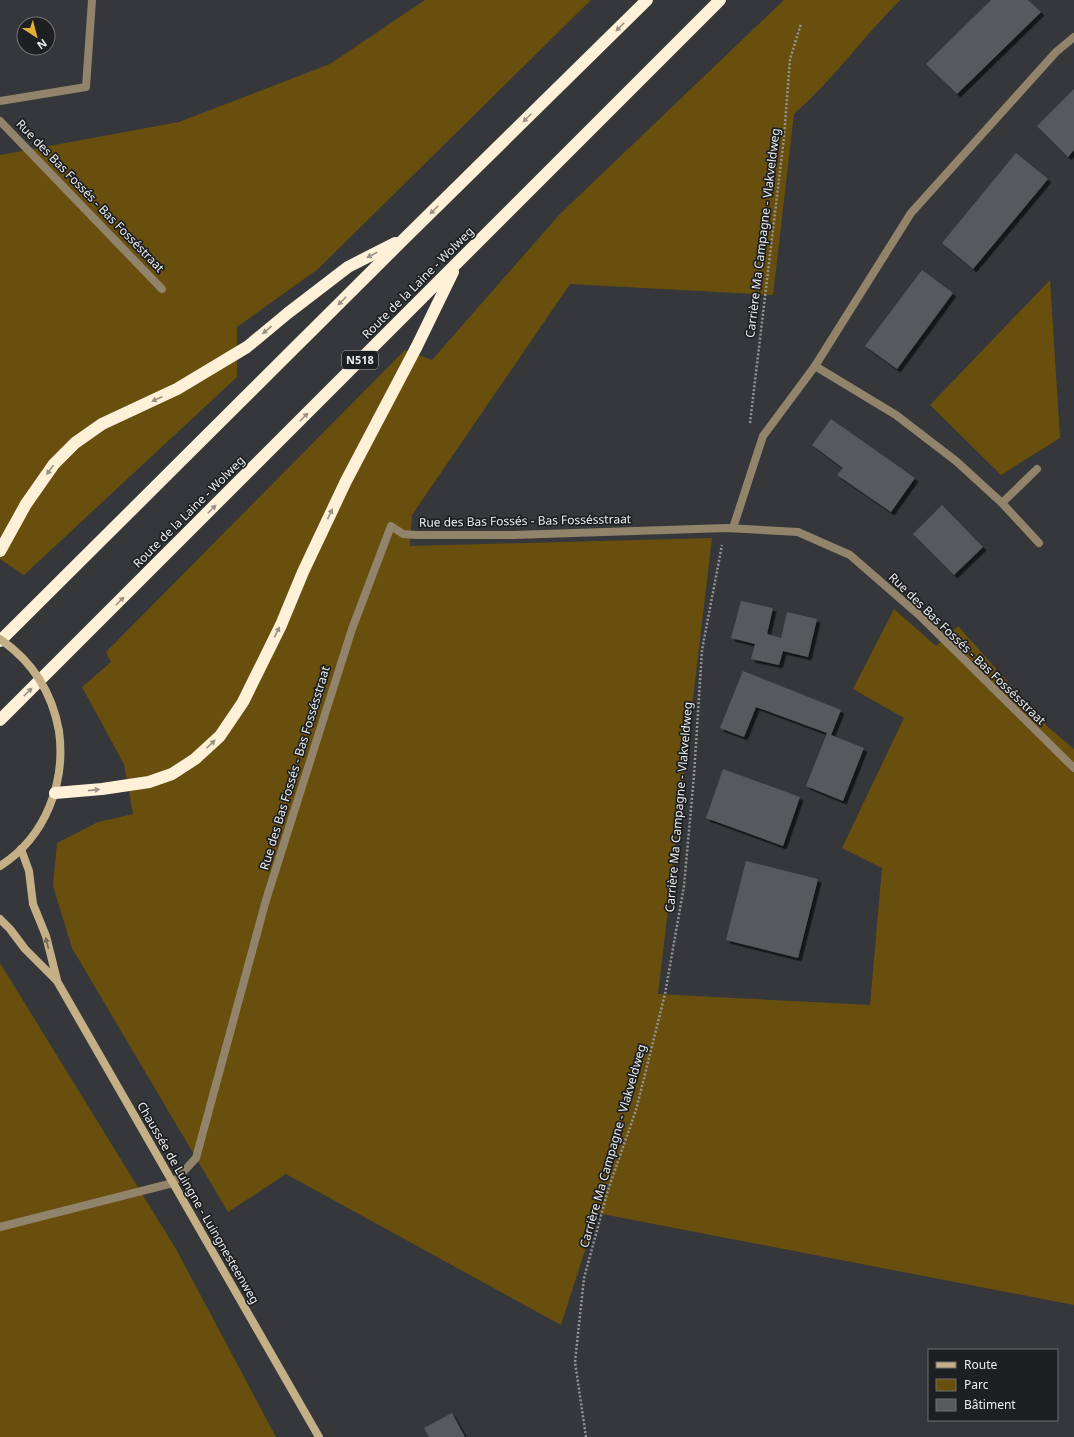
<svg xmlns="http://www.w3.org/2000/svg" width="1074" height="1437" font-family="'Noto Sans',sans-serif">
  <style>
    .green { fill: #694f0e }
    .building { fill: #575a5d; filter: url(#shadow) }
    .lines { fill: none; stroke-linecap: round; stroke-linejoin: round }
    .path { stroke: #939497; stroke-width: 2.5; stroke-dasharray: 2 2; stroke-linecap: butt }
    .lane { stroke: #91846a; stroke-width: 8 }
    .street { stroke: #91846a; stroke-width: 8 }
    .secondary { stroke: #c4af86; stroke-width: 8 }
    .highway { stroke: #fef1d8; stroke-width: 12 }
    .secondary-bridge { stroke: #c4af86; stroke-width: 8 }
    .oneway { fill: #999285 }
    .oneway2 { fill: #706753 }
    .labels { text-anchor: middle; stroke-width: 3.5; stroke-linejoin: round; paint-order: stroke }
    .shield { fill: #1d1f20; stroke: #aeafb1; stroke-width: 1 }
    .shield-label { font-size: 11px; font-weight: bold; fill: #ecedef }
    .street-label { font-size: 12px; fill: #ecedef; stroke: #1d1f20 }
  </style>
  <defs>
    <filter id="shadow"><feDropShadow dx="3.5" dy="3.5" stdDeviation="0" flood-color="#0009"/></filter>
  </defs>
  <rect width="100%" height="100%" fill="#35373a"/>
  <g class="green">
    <path d="M425,0H591L318,269L237,327V377L24,575L0,559V155L179,122L330,64Z"/>
    <path d="M784,0H900C863,37 833,80 794,114L773,295L570,284L412,515L410,546L712,538L658,994L870,1005L882,868L842,848L904,718L853,689L894,609L936,646L958,626L1048,727L1074,749V1305L597,1213L561,1325L286,1174L228,1212L72,948L53,886L57,843L98,822L133,814L124,764L82,687L111,662L106,652L405,350L432,360L560,214Z"/>
    <path d="M1050,280L1060,438L1001,475L930,405Z"/>
    <path d="M0,963L176,1249L276,1437H0Z"/>
  </g>
  <g class="building">
    <path d="M991,0H1028L1041,12L957,94L926,64Z"/>
    <path d="M1074,89V150L1068,157L1037,126Z"/>
    <path d="M1016,153L1048,179L973,269L942,243Z"/>
    <path d="M922,270L953,293L897,369L865,346Z"/>
    <path d="M831,419L915,478L891,512L837,475L843,468L812,445Z"/>
    <path d="M942,505L983,547L954,575L913,534Z"/>
    <path d="M741,601L773,608L767,634L781,638L787,612L817,619L808,657L783,651L779,665L751,659L755,644L731,638Z"/>
    <path d="M743,671L841,710L831,735L864,748L843,801L806,786L827,733L756,707L744,737L720,728Z"/>
    <path d="M723,769L800,797L783,846L706,818Z"/>
    <path d="M746,861L818,879L798,958L726,940Z"/>
    <path d="M452,1413L465,1437H429L424,1428Z"/>
  </g>
  <g class="lines">
    <g class="path">
      <path d="M750,423L784,137L790,59L801,24"/>
      <path d="M586,1437L575,1362L584,1278L608,1190L636,1110L665,994L684,886L694,775L702,650L722,545"/>
    </g>
    <g class="lane">
      <path d="M815,366L896,415L956,461L1002,503L1039,543"/>
      <path d="M1002,503L1037,469"/>
    </g>
    <g class="street">
      <path d="M0,101L86,87L92,0"/>
      <path d="M0,121L162,289"/>
      <path d="M733,528L763,436L815,366L911,213L1056,52L1074,37"/>
      <path d="M0,1227L173,1183L196,1158L266,900L352,629L391,526L403,534L416,535H513L726,528L798,532L850,555L919,615L1074,768"/>
    </g>
    <g class="secondary">
      <path d="M21,849L29,871L33,904L46,936L57,980"/>
      <path d="M0,866C46,837 66,782 59,731"/>
      <path d="M0,919L10,929L25,949L57,981L319,1437"/>
    </g>
    <g class="highway">
      <path d="M0,551L26,504L54,464L75,443L102,424L177,389L247,347L288,313L348,267L395,243"/>
      <path d="M0,641L406,237L647,0"/>
      <path d="M0,720L720,0"/>
      <path d="M55,793L102,789L149,782L172,774L195,759L220,736L243,702L281,625L303,572L346,481L417,346L453,272"/>
    </g>
    <path class="secondary-bridge" d="M0,639C32,661 52,692 59,731"/>
  </g>
  <defs><path id="oneway-solid" d="M-6-.8H1V-3.2L6.5 0L1 3.2V.8H-6Z"/></defs>
  <g class="oneway">
    <use href="#oneway-solid" transform="translate(620 27) rotate(135)"/>
    <use href="#oneway-solid" transform="translate(527 118) rotate(135)"/>
    <use href="#oneway-solid" transform="translate(434 210) rotate(135)"/>
    <use href="#oneway-solid" transform="translate(372 255) rotate(153)"/>
    <use href="#oneway-solid" transform="translate(342 301) rotate(135)"/>
    <use href="#oneway-solid" transform="translate(267 330) rotate(140)"/>
    <use href="#oneway-solid" transform="translate(157 399) rotate(155)"/>
    <use href="#oneway-solid" transform="translate(304 417) rotate(-45)"/>
    <use href="#oneway-solid" transform="translate(50 470) rotate(126)"/>
    <use href="#oneway-solid" transform="translate(212 509) rotate(-45)"/>
    <use href="#oneway-solid" transform="translate(330 514) rotate(-65)"/>
    <use href="#oneway-solid" transform="translate(120 601) rotate(-45)"/>
    <use href="#oneway-solid" transform="translate(277 632) rotate(-64)"/>
    <use href="#oneway-solid" transform="translate(28 692) rotate(-45)"/>
    <use href="#oneway-solid" transform="translate(211 744) rotate(-43)"/>
    <use href="#oneway-solid" transform="translate(94 790) rotate(-6)"/>
  </g>
  <use class="oneway2" href="#oneway-solid" transform="translate(47 943) rotate(-105)"/>
  <g class="labels">
    <rect class="shield" x="342" y="351" width="36" height="18" rx="3"/>
    <g class="shield-label">
      <text x="360" y="364">N518</text>
    </g>
    <g class="street-label">
      <text transform="translate(90 196) rotate(46)" y="4">Rue des Bas Fossés - Bas Fosséstraat</text>
      <text transform="translate(763 233) rotate(-83)" y="4">Carrière Ma Campagne - Vlakveldweg</text>
      <text transform="translate(418 283) rotate(-45)" y="4">Route de la Laine - Wolweg</text>
      <text transform="translate(189 512) rotate(-45)" y="4">Route de la Laine - Wolweg</text>
      <text transform="translate(525 521) rotate(-1)" y="4">Rue des Bas Fossés - Bas Fossésstraat</text>
      <text transform="translate(967 649) rotate(44)" y="4">Rue des Bas Fossés - Bas Fossésstraat</text>
      <text transform="translate(295 768) rotate(-73)" y="4">Rue des Bas Fossés - Bas Fossésstraat</text>
      <text transform="translate(679 807) rotate(-85)" y="4">Carrière Ma Campagne - Vlakveldweg</text>
      <text transform="translate(613 1146) rotate(-74)" y="4">Carrière Ma Campagne - Vlakveldweg</text>
      <text transform="translate(198 1203) rotate(60)" y="4">Chaussée de Luingne - Luingnesteenweg</text>
    </g>
  </g>
  <rect x="928" y="1349" width="130" height="72" fill="#1d1f20" stroke="#707173"/>
  <rect x="936" y="1362" width="20" height="6" fill="#c4af86" stroke="#707173"/>
  <text x="964" y="1369" font-size="12" fill="#ecedef">Route</text>
  <rect x="936" y="1379" width="20" height="12" fill="#694f0e" stroke="#707173"/>
  <text x="964" y="1389" font-size="12" fill="#ecedef">Parc</text>
  <rect x="936" y="1399" width="20" height="12" fill="#575a5d" stroke="#707173"/>
  <text x="964" y="1409" font-size="12" fill="#ecedef">Bâtiment</text>
  <g transform="translate(36 36) rotate(144)"><circle r="19" fill="#1d1f20" stroke="#707173"/>
  <path d="M0-3L7 15L0 10L-7 15Z" fill="#e2af34"/>
  <text y="-6" font-size="11" font-weight="bold" text-anchor="middle" fill="#ecedef">N</text>
  </g>
</svg>
